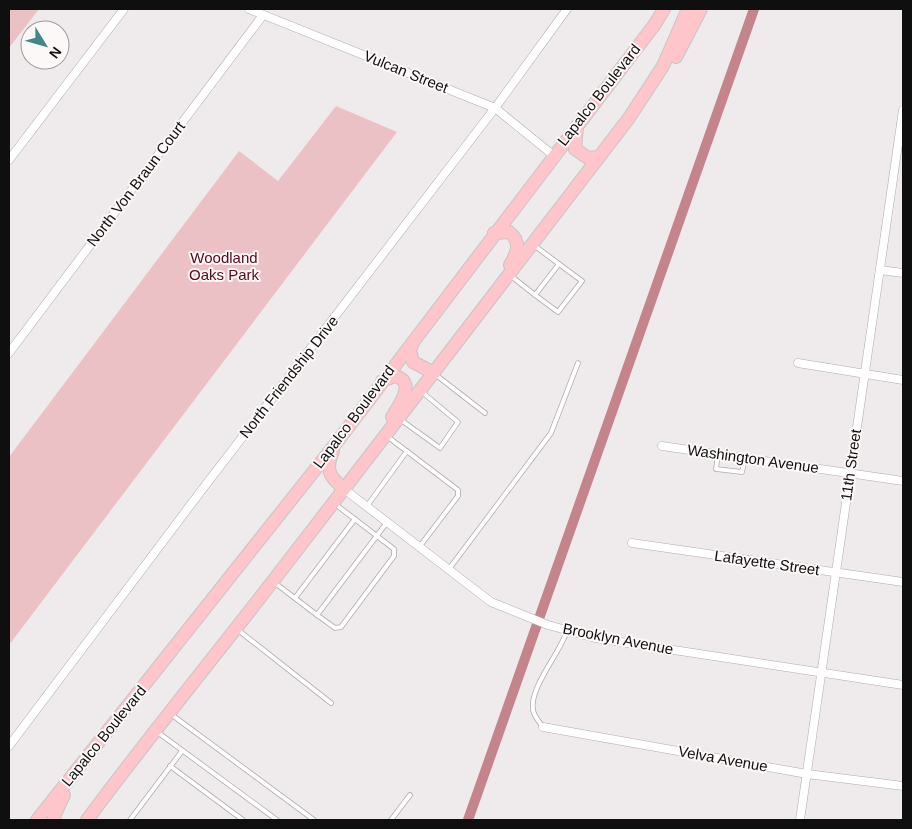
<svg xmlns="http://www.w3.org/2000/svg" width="912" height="829" font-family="Arial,sans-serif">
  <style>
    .green { fill: #ecc1c5 }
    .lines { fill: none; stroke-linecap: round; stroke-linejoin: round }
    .canal { stroke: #c3848b; stroke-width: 10 }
    .lane-casing { stroke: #b0acac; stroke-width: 5.5 }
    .street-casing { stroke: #b0acac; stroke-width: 9 }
    .primary-casing { stroke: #c6c5c5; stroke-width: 14 }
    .lane { stroke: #fff; stroke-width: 4 }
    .street { stroke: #fff; stroke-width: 8 }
    .primary { stroke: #fec5cb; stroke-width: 12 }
    .labels { text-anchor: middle; stroke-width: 4; stroke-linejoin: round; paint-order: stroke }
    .street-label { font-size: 15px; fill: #100f0f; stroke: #fcf8f8 }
    .park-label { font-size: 15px; fill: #55071d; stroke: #fcf8f8 }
  </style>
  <rect width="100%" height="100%" fill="#efeaeb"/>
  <g class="green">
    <path d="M9,9H39L9,48Z"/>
    <path d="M336,106L397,132L9,645V457L239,151L278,181Z"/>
  </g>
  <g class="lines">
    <path class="canal" d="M468,820L754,9"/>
    <defs>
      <g id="lane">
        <path d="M511,276L535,295L559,264L535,246"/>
        <path d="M535,295L558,312L582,281L559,264"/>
        <path d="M436,375L485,413"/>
        <path d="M401,420L440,448L458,422L422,392"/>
        <path d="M388,437L458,490V496L420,546"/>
        <path d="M718,454L716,469L742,472L745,458"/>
        <path d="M367,506L407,451"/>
        <path d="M449,569L551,433L578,363"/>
        <path d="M275,583L317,615L388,521"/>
        <path d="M295,598L355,519"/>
        <path d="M317,615L335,628L341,627L394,556V549L335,504"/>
        <path d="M238,630L331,703"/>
        <path d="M172,715L314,820"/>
        <path d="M543,727C539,722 534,716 533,710C529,688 560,653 567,631"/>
        <path d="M156,731L277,820"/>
        <path d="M170,766L243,820"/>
        <path d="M130,820L182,751"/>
        <path d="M391,820L410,795"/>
      </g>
      <g id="street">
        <path d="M249,9L495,108L553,155"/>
        <path d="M9,160L124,9"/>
        <path d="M880,270L903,273"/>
        <path d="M9,353L263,15"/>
        <path d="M798,363L903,380"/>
        <path d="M662,446L903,481"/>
        <path d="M344,489L491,602L548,625L595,638L903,685"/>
        <path d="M632,543L903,582"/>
        <path d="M543,727L807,774L903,786"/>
        <path d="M9,746L201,491L495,108L567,9"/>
        <path d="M800,820L903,110"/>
      </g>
      <g id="primary">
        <path d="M676,57L701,9"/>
        <path d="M577,126L575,149L588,158L598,157"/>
        <path d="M494,233L509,232C522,242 517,253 510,265"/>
        <path d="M413,342L410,350L413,362L434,373"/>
        <path d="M382,381L395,376C417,382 399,405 392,417"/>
        <path d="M333,451C325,470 329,476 344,489"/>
        <path d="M37,820L337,442L655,24L664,9"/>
        <path d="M55,820L54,816L64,795"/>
        <path d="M87,820C147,739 211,661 273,581C392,427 511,272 629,118L663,66L688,9"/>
      </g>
    </defs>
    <use href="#lane" class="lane-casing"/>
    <use href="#street" class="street-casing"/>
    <use href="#primary" class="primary-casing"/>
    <use href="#lane" class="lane"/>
    <use href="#street" class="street"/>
    <use href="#primary" class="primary"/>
  </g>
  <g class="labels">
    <g class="street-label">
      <text transform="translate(406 72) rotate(22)" y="5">Vulcan Street</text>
      <text transform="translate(599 95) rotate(-52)" y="5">Lapalco Boulevard</text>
      <text transform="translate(136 184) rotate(-53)" y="5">North Von Braun Court</text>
      <text transform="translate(289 377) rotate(-52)" y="5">North Friendship Drive</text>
      <text transform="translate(354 417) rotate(-53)" y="5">Lapalco Boulevard</text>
      <text transform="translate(753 459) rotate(8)" y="5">Washington Avenue</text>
      <text transform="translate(851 465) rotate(-82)" y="5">11th Street</text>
      <text transform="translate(767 563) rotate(8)" y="5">Lafayette Street</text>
      <text transform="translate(618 639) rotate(11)" y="5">Brooklyn Avenue</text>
      <text transform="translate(104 736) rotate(-51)" y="5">Lapalco Boulevard</text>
      <text transform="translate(723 759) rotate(10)" y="5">Velva Avenue</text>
    </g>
    <g class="park-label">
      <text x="224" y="263">Woodland<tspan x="224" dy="17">Oaks Park</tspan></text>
    </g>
  </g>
  <rect width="912" height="829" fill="none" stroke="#100f0f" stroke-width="20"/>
  <g transform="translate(45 45) rotate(127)"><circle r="24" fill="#fcf8f8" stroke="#9e9b9b"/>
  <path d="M0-4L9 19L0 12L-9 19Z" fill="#418886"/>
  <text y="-8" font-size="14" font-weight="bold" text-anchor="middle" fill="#100f0f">N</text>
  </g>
</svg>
